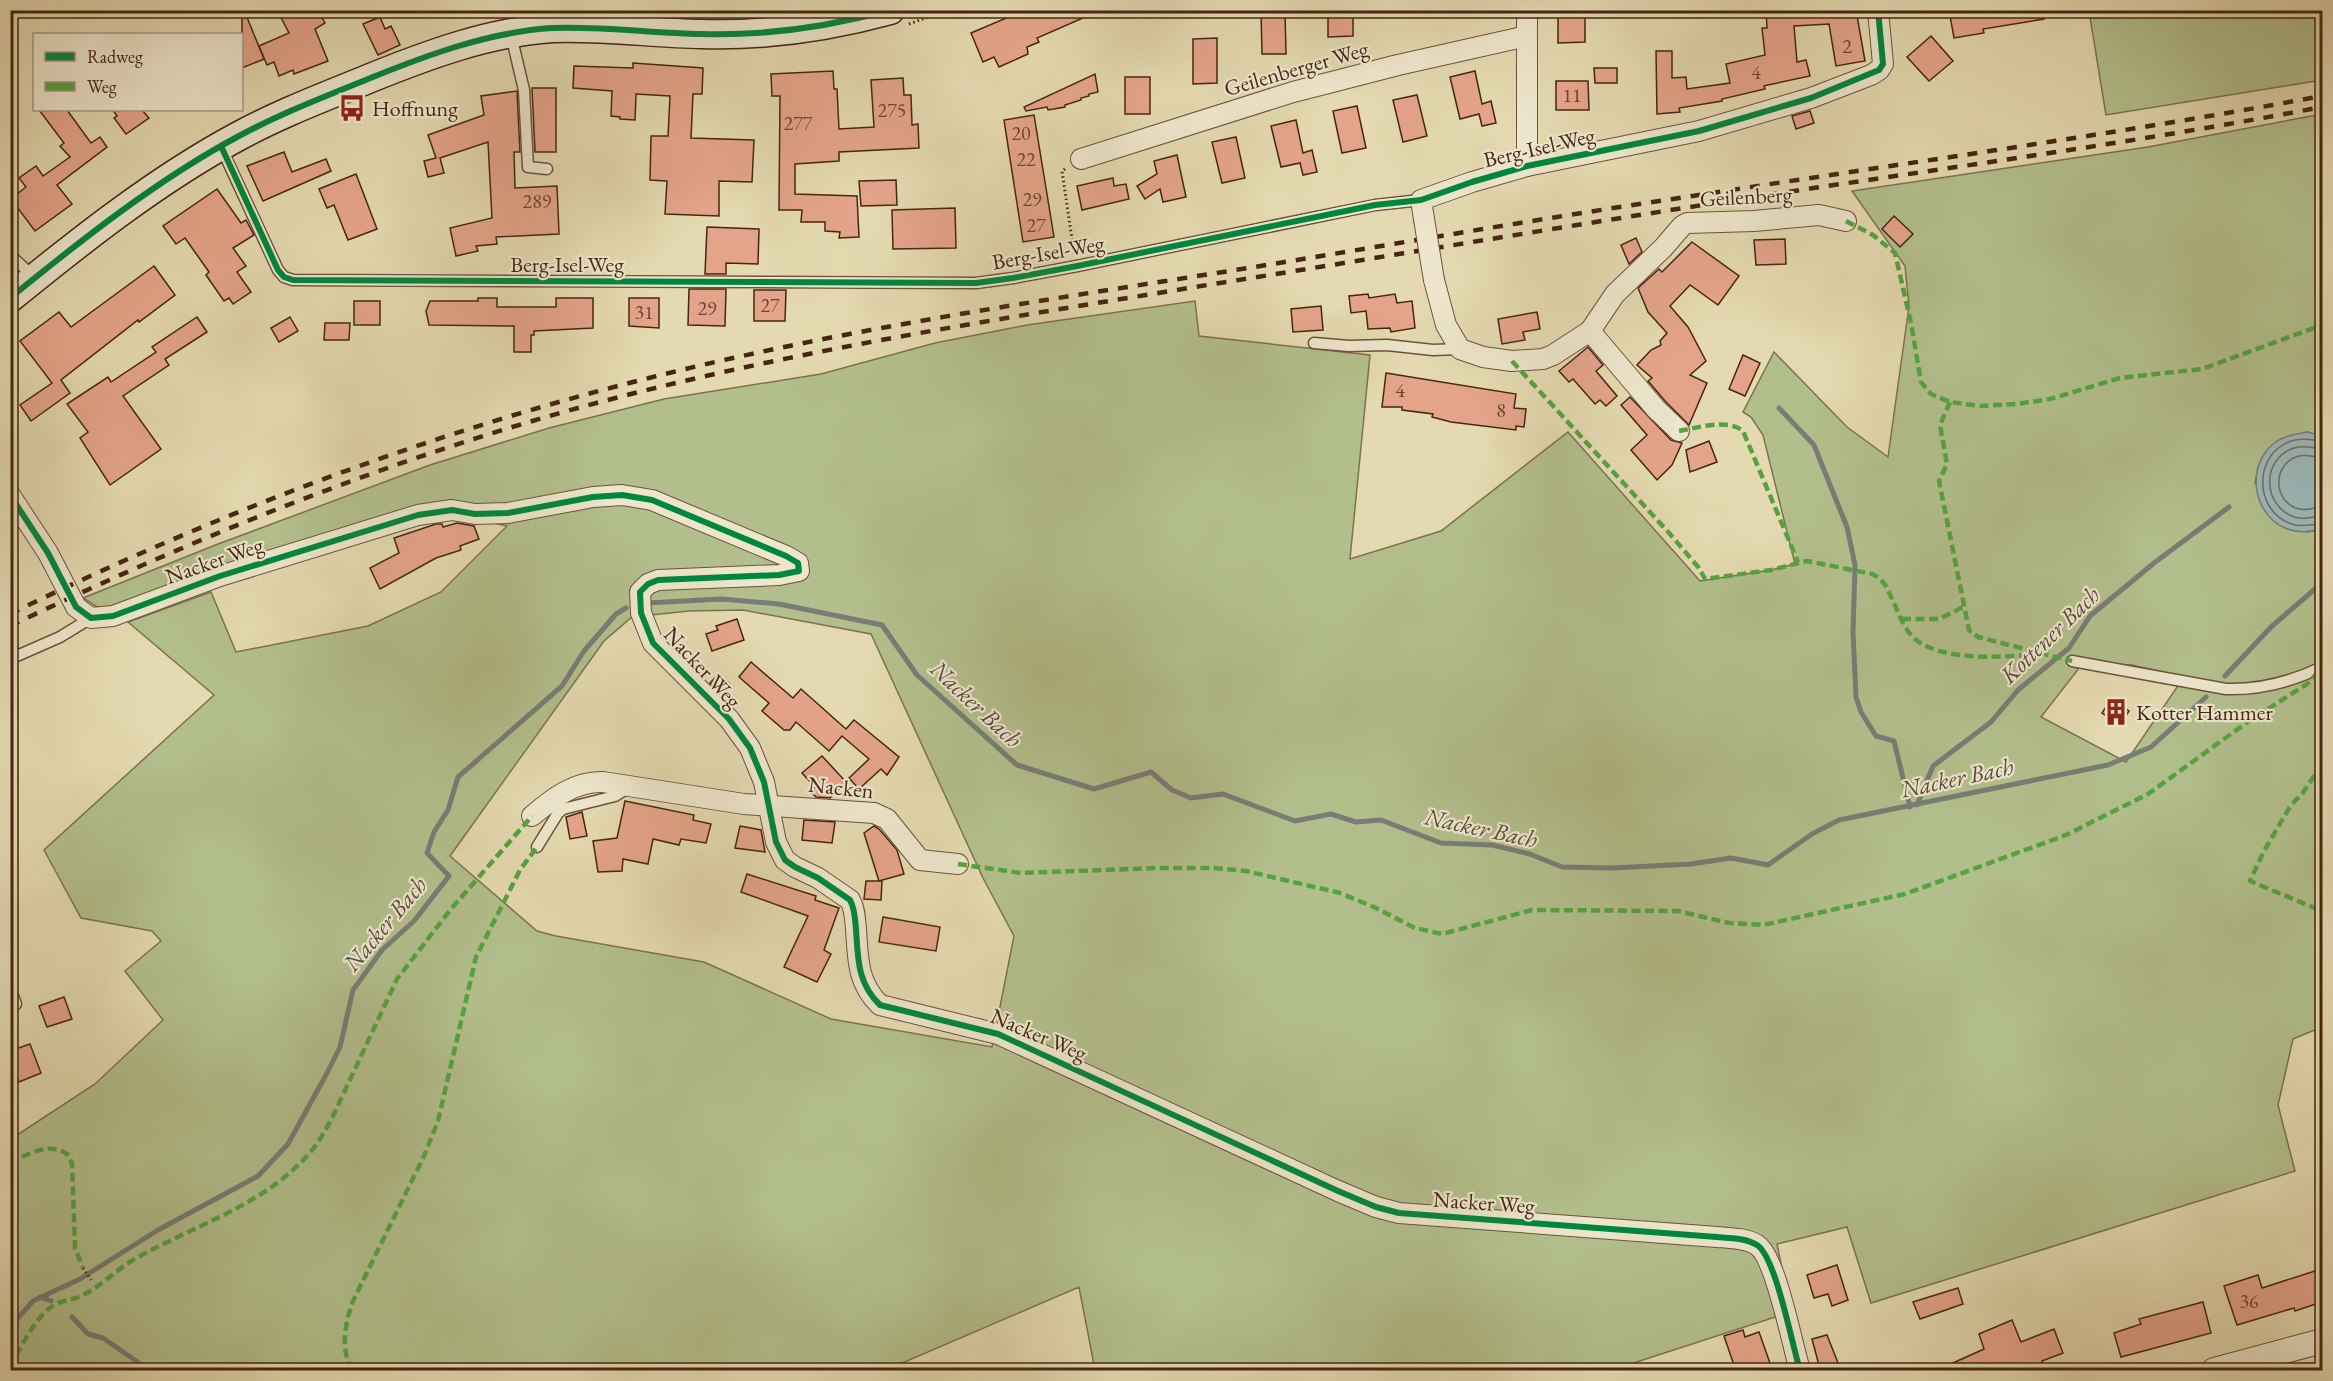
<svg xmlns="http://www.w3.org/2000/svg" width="2333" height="1381" font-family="'EB Garamond',serif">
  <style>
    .green { fill: #b2bf8c; stroke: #7c7250; stroke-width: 1.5; fill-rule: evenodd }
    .water { fill: #9bb7b7; stroke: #797d76; stroke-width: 1.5 }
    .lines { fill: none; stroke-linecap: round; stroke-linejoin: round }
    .shore { stroke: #706e66; stroke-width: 1.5 }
    .stream { stroke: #797d76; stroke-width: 5 }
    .building { fill: #e4a48a; stroke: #462515; stroke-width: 1.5 }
    .service-casing { stroke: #6e523c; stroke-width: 13 }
    .minor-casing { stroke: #6e523c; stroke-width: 22 }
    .tertiary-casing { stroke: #6e523c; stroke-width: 26 }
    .secondary-casing { stroke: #462515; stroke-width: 31 }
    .path { stroke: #462515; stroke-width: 3; stroke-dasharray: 1.5 3; stroke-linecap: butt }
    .service { stroke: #ede6cc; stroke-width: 10 }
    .minor { stroke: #ede6cc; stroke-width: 20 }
    .tertiary { stroke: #ede6cc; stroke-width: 24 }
    .secondary { stroke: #ede6cc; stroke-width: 28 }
    .rail { stroke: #462515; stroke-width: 4.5; stroke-dasharray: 10 10; stroke-linecap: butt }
    .minor-bridge-casing { stroke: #6e523c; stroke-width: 22; stroke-linecap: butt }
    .minor-bridge { stroke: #ede6cc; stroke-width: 20 }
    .quiet { stroke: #55a340; stroke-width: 4.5; stroke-dasharray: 9 4.5; stroke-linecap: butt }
    .cycleway-casing { stroke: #ede6cc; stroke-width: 10 }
    .cycleway { stroke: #00873e; stroke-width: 6 }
    .labels { text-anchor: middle; stroke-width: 4.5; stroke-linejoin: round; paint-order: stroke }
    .number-label { font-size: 20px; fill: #6e4532 }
    .street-label { font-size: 22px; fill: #462515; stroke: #ede6cc }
    .poi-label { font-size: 22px; fill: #462515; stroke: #ede6cc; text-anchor: start }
    .water-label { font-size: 24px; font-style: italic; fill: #5b4a3e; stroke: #ede6cc }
  </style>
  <rect width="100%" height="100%" fill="#e4d9b0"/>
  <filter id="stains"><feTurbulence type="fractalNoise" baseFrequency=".00333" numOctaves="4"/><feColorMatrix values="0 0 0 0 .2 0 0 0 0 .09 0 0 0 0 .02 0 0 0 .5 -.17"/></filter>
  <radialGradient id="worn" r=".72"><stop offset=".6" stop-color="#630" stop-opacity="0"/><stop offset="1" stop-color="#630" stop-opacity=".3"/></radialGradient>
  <g class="green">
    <path d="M2089,11H2322V80L2106,115Z"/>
    <path d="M2322,114V436L2307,432L2265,453L2258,467L2255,483L2308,532L2322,529V1027L2293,1039L2278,1105L2295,1171L1871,1303L1847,1227L1777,1244L1791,1312L1612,1370H1095L1079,1287L886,1370H11V1139L95,1084L163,1020L125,971L161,941L152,931L81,918L44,850L214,695L128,622L211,592L236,652L368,626L441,592L507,526L423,507L102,610L83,598L218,544L430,465L549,428L664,399L821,374L935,343L1027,325L1195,301L1199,336L1370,355L1350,559L1441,531L1568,432L1700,581L1771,570L1795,564L1763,435L1751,417L1743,412L1774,352L1847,427L1888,457L1909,306L1905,266L1852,191L2148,147ZM743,610L871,634L983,878L1014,936L992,1047L831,1019L704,962L556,936L537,931L450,856L604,641L632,617L689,611ZM2083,663L2132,665L2184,677L2126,762L2041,717Z"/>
  </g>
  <path class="water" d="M2307,432L2322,436V529C2313,531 2305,533 2295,531C2253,523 2242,465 2277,441C2286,435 2297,434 2307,432Z"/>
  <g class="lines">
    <g class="shore">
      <path d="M2322,441C2313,440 2305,438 2295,440C2252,450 2252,514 2295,525C2304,527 2313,524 2322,524"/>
      <path d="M2322,449C2313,448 2304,445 2294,448C2261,459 2262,505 2294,517C2304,520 2313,517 2322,516"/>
      <path d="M2322,458C2315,457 2307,454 2299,456C2272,463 2272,502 2299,509C2307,511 2315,507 2322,507"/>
    </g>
    <g class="stream">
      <path d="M1779,408L1814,445L1847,527L1855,565L1853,632L1856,697L1861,712L1876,736L1894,741L1910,807"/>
      <path d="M647,603L721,599L779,604L882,625L917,675L1017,765L1094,789L1151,772L1172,790L1191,798L1223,794L1295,821L1331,814L1356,822L1381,820L1441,843L1492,845L1530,854L1562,867L1612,868L1691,864L1731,858L1768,865L1812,834L1839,820L2108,765L2151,747L2206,697"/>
      <path d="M2225,676L2271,627L2322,583"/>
      <path d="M1917,805L1933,766L1991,722L2018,690L2069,648L2090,616L2154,563L2229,507"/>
      <path d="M40,1297L51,1301"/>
      <path d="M72,1317L88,1334L103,1338L149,1370"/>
      <path d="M10,1327L33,1301L80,1279L158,1230L258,1176L288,1144L327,1073L340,1047L353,990L382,950L414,921L449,876L427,853L434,832L448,810L458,777L562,686L584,651L616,614L626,608"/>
    </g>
  </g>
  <g class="building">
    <path d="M242,10H244L264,59L242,68Z"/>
    <path d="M277,10H318L325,23L315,29L328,61L294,74L293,70L279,76L274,62L267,65L259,46L289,33Z"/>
    <path d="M1025,10H1101L1037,38L1039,42L1027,47L1028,54L999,67L994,57L983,62L971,33Z"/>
    <path d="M1328,10H1353V36L1328,37Z"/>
    <path d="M1766,10H1856L1865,61L1836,66L1829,24L1794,26L1797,62L1806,60L1810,76L1768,85L1764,86L1765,89L1722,99V101L1679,108L1680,112L1657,114L1656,51H1672V78L1686,77L1687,89L1730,83L1726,64L1765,55L1762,28H1767Z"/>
    <path d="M1949,10H2044V19L1983,29L1984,33L1954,38Z"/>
    <path d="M1261,11H1285L1286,54H1262Z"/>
    <path d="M1558,14H1585V42L1558,43Z"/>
    <path d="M380,17L385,29L391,26L400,45L378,55L363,24Z"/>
    <path d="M1931,36L1953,61L1929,81L1907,57Z"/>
    <path d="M1217,38V83L1193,84V39Z"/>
    <path d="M633,63L703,68L702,94H693L691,138L754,140L752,182L719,181V216L665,214L667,181L650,180L651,136H668L670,96L636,94L635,120L620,119V117L611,116L612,91L573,88L574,66L633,68Z"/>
    <path d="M1594,68H1617V83H1595Z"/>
    <path d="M833,71L834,89H837L839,129L874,127L871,80L903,78L904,95H911L912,125L918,124L919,148L839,152V161L795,164V194L857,196L859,237L839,238L840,232L825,231V222H801L802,210H779L780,96H772L771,74Z"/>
    <path d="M1475,71L1482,104L1491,101L1496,123L1482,126L1479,114L1460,119L1450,77Z"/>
    <path d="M1095,74L1098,92L1089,94V96L1081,98V100L1065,105V107L1048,110L1047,107L1026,111L1024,107Z"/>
    <rect x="1125" y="77" width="25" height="37"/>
    <path d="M1556,81H1588L1589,110H1556Z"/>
    <path d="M532,88H556V152H535Z"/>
    <path d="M517,91L520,152H514L515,188L557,186L559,234L496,237L497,244L476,246L478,251L456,256L450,228L492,218L488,142L440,158L444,173L428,177L424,161L436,158L428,135L484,115L481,96Z"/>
    <path d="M1417,95L1427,136L1403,142L1393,100Z"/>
    <path d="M1357,106L1366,148L1342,153L1333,111Z"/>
    <path d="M39,110H67L91,143L100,137L107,147L57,185L72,204L35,231L11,199L26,187L19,178L36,166L43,176L70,157L60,146L64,143Z"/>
    <path d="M113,110H142L149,118L126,134L114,118L117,116Z"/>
    <path d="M1810,111L1814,123L1796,129L1792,116Z"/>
    <path d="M1034,115L1054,237L1023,242L1004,120Z"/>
    <path d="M1296,120L1303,153L1312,150L1317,172L1303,175L1300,163L1281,167L1271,126Z"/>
    <path d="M1236,137L1245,178L1222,183L1212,142Z"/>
    <path d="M284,152L292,172L326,159L331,171L263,201L247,166Z"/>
    <path d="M1177,155L1186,197L1163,202L1160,189L1145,199L1137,186L1157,174L1154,161Z"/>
    <path d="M356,174L377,229L348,240L334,205L327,208L319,189Z"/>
    <path d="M1113,178L1114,186L1126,184L1129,199L1082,210L1077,186Z"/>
    <path d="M896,180L897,205L861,206L859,181Z"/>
    <path d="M217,189L241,223L246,220L254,235L233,248L246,266L237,272L251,292L233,304L229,298L224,301L206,275L209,272L185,238L176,244L163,226Z"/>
    <path d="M955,208L956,248L893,249L892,210Z"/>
    <path d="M1894,216L1913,234L1900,247L1882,229Z"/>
    <path d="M707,227L759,229L758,264L726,263V274H705Z"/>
    <path d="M1636,238L1642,252L1629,264L1621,245Z"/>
    <path d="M1785,239L1786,264L1756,265L1754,240Z"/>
    <path d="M1692,242L1739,276L1718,305L1690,285L1670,306L1688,327L1706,361L1690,375L1707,383L1689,425L1665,401L1648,381L1652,378L1637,365L1651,350L1661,345L1660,341L1667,333L1648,312L1638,288L1659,269L1662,272Z"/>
    <path d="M154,266L175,295L139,322L138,320L61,380L70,393L31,421L20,405L52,383L20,341L59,312L71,327Z"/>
    <path d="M689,289H726L725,326L688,325Z"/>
    <path d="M754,290H786L785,321H754Z"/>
    <path d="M1368,294L1369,298L1395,294L1397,303L1412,301L1415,328L1391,332L1390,328L1368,329L1366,311L1351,313L1349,296Z"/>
    <path d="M478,298H497V307H556V298H593V328L534,331V335H531V352H514V326L429,325L426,311L430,301H478Z"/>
    <path d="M629,298H659V328L629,326Z"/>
    <rect x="354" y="301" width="26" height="24"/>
    <path d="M1321,306L1323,330L1293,332L1291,309Z"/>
    <path d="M1537,312L1540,329L1523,332L1525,340L1502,344L1498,319Z"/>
    <path d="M197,317L207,332L165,359L169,365L123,396L161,449L110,485L80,438L88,432L67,404L108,377L111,382L156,352L152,347Z"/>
    <path d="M290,317L298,331L279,342L271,328Z"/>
    <path d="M325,323H350L349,340H324Z"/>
    <path d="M1588,347L1603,365L1596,371L1617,396L1606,406L1600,400L1595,404L1573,379L1569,382L1559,371Z"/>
    <path d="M1743,355L1760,363L1745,396L1729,389Z"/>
    <path d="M1386,373L1516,394L1514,408L1526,409L1524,427L1516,426V430L1451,422L1432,417L1433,414L1402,410V407H1382Z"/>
    <path d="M1630,397L1671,440L1682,443L1672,465L1657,480L1631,450L1647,435L1621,405Z"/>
    <path d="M1709,441L1717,462L1690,472L1686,450Z"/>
    <path d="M457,523L474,526L479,539L460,546L461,550L436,558L380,589L370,568L399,553L394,538L436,524H442L443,527Z"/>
    <path d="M737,619L744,640L712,651L706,634L718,630L716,626Z"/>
    <path d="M751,662L793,698L801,689L846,729L854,720L899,757L887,775L881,769L859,789L849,778L869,759L842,736L829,751L796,722L790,730H784L762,711L769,703L739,677Z"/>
    <path d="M719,674L730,684L721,694L710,683Z"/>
    <path d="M2111,699L2129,711L2120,725L2102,713Z"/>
    <path d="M822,756L846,782L830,798L816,797L810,791L815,787L802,773Z"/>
    <path d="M625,801L694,815L693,820L711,824L706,843L681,839L679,845L653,839L648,864L623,859L622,871L598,872L593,841L617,838Z"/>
    <path d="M582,812L587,836L570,839L566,817Z"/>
    <path d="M804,820L835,822L832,843L802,840Z"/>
    <path d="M740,826L761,830L765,852L735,848Z"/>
    <path d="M874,826L879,829L897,850L904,874L879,881H882L881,900L864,899L866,881H879L864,833Z"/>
    <path d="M747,874L816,896L815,900L839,908L824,950L831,954L817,982L784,967L808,916L741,892Z"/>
    <path d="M883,917L940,927L936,951L879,942Z"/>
    <path d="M64,997L72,1019L47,1027L39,1006Z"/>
    <path d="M30,1044L41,1073L19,1082L10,1061V1051Z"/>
    <path d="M1837,1265L1848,1300L1832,1306L1828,1294L1814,1298L1807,1275Z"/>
    <path d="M2318,1270L2320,1277L2322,1276V1302L2295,1311L2294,1308L2237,1325L2224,1286L2258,1275L2262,1288Z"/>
    <path d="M1958,1288L1963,1304L1920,1319L1913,1302Z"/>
    <path d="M2203,1302L2211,1333L2121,1357L2114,1333L2141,1324L2139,1319Z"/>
    <path d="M2012,1320L2021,1342L2054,1329L2063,1353L2042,1361L2045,1371H1935L1984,1349L1979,1334Z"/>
    <path d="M1743,1330L1745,1337L1759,1332L1771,1366L1757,1371H1736L1724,1336Z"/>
    <path d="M1827,1335L1838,1363L1820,1369L1812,1339Z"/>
  </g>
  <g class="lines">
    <defs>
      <g id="service">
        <path d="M511,35L524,90L528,167L547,169"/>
        <path d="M221,147L278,270L284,277L293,280L976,283L1013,278L1077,266L1375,205L1421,200"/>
        <path d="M10,255L35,278"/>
        <path d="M1314,343L1349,346L1387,345L1433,350L1460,349"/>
        <path d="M10,659L60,637L91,618"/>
        <path d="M2072,661L2226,689C2259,690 2293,681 2322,667"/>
        <path d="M537,847L558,813L563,809L615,796L629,787"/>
        <path d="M10,988L16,1004"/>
      </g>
      <g id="minor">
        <path d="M1081,159L1293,92L1398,65L1527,36"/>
        <path d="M1527,166V10"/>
        <path d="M1424,219L1421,200L1472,182L1527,166L1699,131L1811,98L1871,75L1879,70L1883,64L1878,10"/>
        <path d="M1434,280L1446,325L1460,349L1483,357L1512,361L1543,359L1553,355L1590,331L1615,294L1663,248L1682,226L1687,223L1754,221L1819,215L1846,221"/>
        <path d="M1590,331L1656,409L1679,431"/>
        <path d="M10,495L48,553L76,607L91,618L113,616L220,576L418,515L452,510L475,514L508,513L593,497L622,495L652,500L786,556L798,563L799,571L779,575L658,580L648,584L640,592L641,613L653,643L729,719L750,748L764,782L776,842L785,860L795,867L818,878L850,900C855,909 855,919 856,929C858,958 857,983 880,1005L998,1034L1338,1191L1376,1207L1399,1213L1717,1237C1730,1238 1746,1238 1757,1245C1776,1257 1792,1345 1800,1370"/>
        <path d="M532,816C553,798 575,781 603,782L744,804L874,813L887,819L920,860L958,864"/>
      </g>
      <path id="tertiary" d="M2214,1370L2322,1341"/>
      <path id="secondary" d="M10,298C80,241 157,180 237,137C279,114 324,97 368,79C427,55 489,32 552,28C602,26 652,33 701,34C766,36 828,27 890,10"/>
    </defs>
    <use href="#service" class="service-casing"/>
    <use href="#minor" class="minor-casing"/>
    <use href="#tertiary" class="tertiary-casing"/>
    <use href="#secondary" class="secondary-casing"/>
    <g class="path">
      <path d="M909,24L948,10"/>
      <path d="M1065,169L1062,171L1074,253"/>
      <path d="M83,1268L91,1280"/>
    </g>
    <use href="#service" class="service"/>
    <use href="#minor" class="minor"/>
    <use href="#tertiary" class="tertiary"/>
    <use href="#secondary" class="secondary"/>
    <g class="rail">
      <path d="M10,614C215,514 428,433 649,378C846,328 1048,300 1248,268C1390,245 1531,220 1673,199C1890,165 2107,136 2322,96"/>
      <path d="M10,626C190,540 375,465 567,411C775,353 988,321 1201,286C1390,256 1578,224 1767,195C1953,167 2139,142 2322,107"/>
    </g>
    <defs>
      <path id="minor-bridge" d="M1424,219L1434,280"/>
    </defs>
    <use href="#minor-bridge" class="minor-bridge-casing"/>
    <use href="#minor-bridge" class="minor-bridge"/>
    <g class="quiet">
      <path d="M1846,221L1873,235L1895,253L1911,323L1921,382L1931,394L1950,402L1980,406L2016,404L2050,399L2120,378L2202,369L2322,325"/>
      <path d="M1512,361L1670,534L1699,568L1705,579L1771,570L1807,561L1872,574C1885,579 1888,591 1894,603C1899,615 1905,630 1915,639C1942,662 2006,657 2039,654"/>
      <path d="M1950,402L1940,425L1947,464L1939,481L1969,630L1978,637L2072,661"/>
      <path d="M1679,431C1697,428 1727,418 1743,431L1798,562"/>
      <path d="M1902,619H1939L1963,607"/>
      <path d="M2322,764L2302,794L2291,805L2264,851L2250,881L2322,911"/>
      <path d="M958,864L1021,873L1157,868H1213L1246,871L1340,893L1376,908L1415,928L1442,934L1532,910L1678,911L1729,923L1763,925L1905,894L2066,835L2148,794L2249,721L2307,684L2322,668"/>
      <path d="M10,1163C27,1154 53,1140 69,1156L72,1164L75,1248L83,1268"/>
      <path d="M2319,1342L2322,1356"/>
      <path d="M10,1367C20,1349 35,1318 51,1307C60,1300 71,1301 81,1296C100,1287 115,1271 133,1260C190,1227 260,1207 305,1158C317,1146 325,1131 333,1116L397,979L451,909L532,816"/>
      <path d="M352,1370C340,1349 345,1323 353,1301L424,1156L438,1121L476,957L520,870L537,847"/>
    </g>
    <defs>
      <g id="cycleway">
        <path d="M221,146L278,270L284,277L293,280L976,283L1013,278L1077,266L1375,205L1421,200L1472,182L1527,166L1699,131L1811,98L1879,70L1883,64L1878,10"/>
        <path d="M10,298C80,241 157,180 237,137C279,114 324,97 368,79C427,55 489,32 552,28C602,26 652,33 701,34C766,36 828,27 890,10"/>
        <path d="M10,495L48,553L76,607L91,618L113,616L220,576L418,515L452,510L475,514L508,513L593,497L622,495L652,500L786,556L798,563L799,571L779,575L658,580L648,584L640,592L641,613L653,643L729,719L750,748L764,782L776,842L785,860L795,867L818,878L850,900C855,909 855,919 856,929C858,958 857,983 880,1005L998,1034L1338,1191L1376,1207L1399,1213L1717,1237C1730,1238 1746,1238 1757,1245C1776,1257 1792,1345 1800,1370"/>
      </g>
    </defs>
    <use href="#cycleway" class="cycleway-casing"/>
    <use href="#cycleway" class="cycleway"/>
  </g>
  <defs>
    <symbol id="bus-bare" viewBox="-9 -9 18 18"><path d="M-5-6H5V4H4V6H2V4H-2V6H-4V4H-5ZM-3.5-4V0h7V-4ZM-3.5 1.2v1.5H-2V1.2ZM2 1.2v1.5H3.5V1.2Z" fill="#8f2418" stroke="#ede6cc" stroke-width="2.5" paint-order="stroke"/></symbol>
    <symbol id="building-bare" viewBox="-9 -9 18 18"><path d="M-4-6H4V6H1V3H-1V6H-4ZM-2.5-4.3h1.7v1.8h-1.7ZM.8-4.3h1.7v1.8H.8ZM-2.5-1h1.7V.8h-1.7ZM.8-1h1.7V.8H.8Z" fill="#8f2418" stroke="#ede6cc" stroke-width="2.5" paint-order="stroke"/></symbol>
  </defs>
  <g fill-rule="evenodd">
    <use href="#bus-bare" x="333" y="89" width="38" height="38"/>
    <use href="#building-bare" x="2097" y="693" width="38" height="38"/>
  </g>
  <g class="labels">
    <g class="number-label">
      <text x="1847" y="53">2</text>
      <text x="1756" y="79">4</text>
      <text x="1572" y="102">11</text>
      <text x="892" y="117">275</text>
      <text x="798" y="130">277</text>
      <text x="1021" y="140">20</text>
      <text x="1026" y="166">22</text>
      <text x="1032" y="206">29</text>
      <text x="537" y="208">289</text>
      <text x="1036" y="232">27</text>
      <text x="770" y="312">27</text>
      <text x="707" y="315">29</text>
      <text x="644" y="319">31</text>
      <text x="1400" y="397">4</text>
      <text x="1501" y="417">8</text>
      <text x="2249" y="1308">36</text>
    </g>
    <g class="street-label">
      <text transform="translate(1296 68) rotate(-16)" y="8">Geilenberger Weg</text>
      <text transform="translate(1539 147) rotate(-13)" y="8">Berg-Isel-Weg</text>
      <text transform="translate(1746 196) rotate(-3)" y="8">Geilenberg</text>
      <text transform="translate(1048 252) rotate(-10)" y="8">Berg-Isel-Weg</text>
      <text x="567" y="272">Berg-Isel-Weg</text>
      <text transform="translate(214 560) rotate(-19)" y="8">Nacker Weg</text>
      <text transform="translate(703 667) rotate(47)" y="8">Nacker Weg</text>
      <text transform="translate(841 787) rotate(6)" y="8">Nacken</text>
      <text transform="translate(1039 1034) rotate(23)" y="8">Nacker Weg</text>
      <text transform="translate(1484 1202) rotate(4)" y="8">Nacker Weg</text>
    </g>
    <g class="poi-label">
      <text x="372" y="116">Hoffnung</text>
      <text x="2136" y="720">Kotter Hammer</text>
    </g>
    <g class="water-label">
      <text transform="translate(2050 635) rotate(-44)" y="8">Kottener Bach</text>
      <text transform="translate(976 704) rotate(43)" y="8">Nacker Bach</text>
      <text transform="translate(1957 778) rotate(-12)" y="8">Nacker Bach</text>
      <text transform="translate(1481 828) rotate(12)" y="8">Nacker Bach</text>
      <text transform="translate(385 924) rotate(-50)" y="8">Nacker Bach</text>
    </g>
  </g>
  <rect width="2333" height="1381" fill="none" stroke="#e4d9b0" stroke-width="36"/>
  <rect x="12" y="12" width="2309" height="1357" fill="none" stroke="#462515" stroke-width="3"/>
  <rect x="18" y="18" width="2297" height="1345" fill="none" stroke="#462515" stroke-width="1.5"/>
  <rect x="33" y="33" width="210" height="78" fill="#ede6cc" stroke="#aa9983" stroke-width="1.5"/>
  <rect x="45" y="52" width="30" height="9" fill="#00873e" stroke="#aa9983" stroke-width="1.5"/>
  <text x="87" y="63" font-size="18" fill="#462515">Radweg</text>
  <rect x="45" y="82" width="30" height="9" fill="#55a340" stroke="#aa9983" stroke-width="1.5"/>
  <text x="87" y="93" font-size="18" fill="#462515">Weg</text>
  <rect width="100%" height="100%" filter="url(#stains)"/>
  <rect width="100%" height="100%" fill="url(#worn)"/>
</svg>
